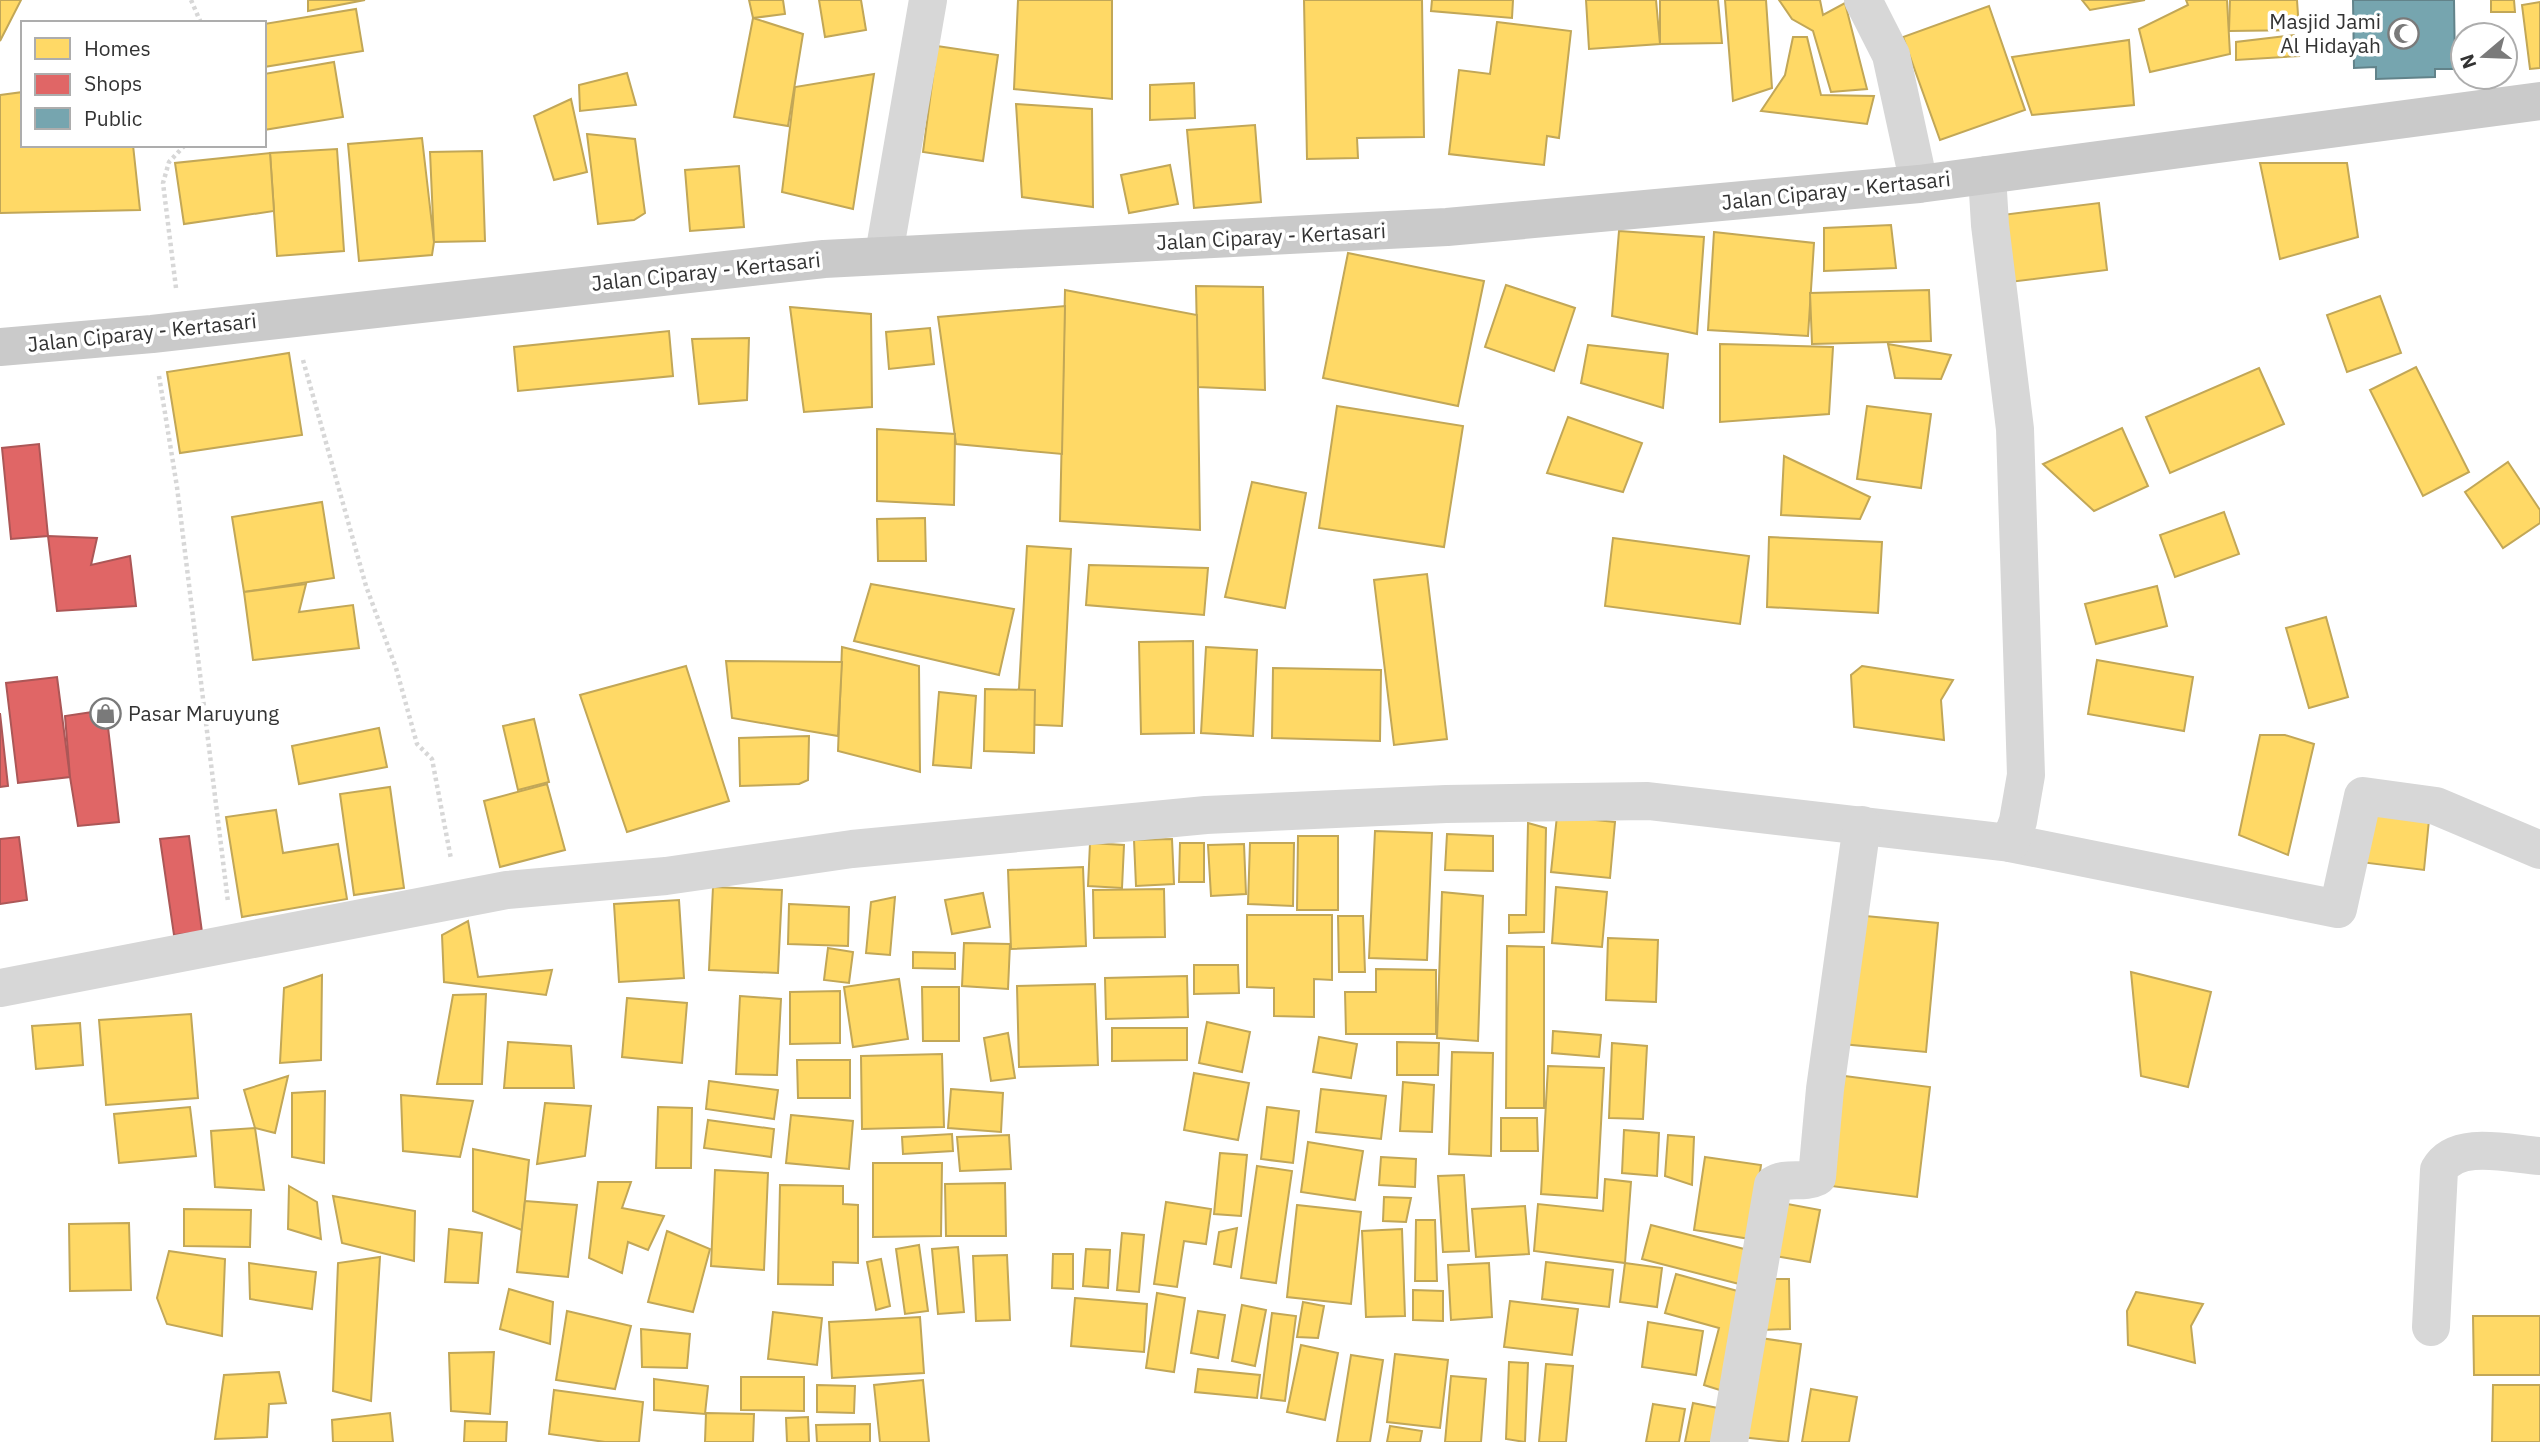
<svg xmlns="http://www.w3.org/2000/svg" width="2540" height="1442" font-family="'IBM Plex Sans',sans-serif">
  <style>
    .homes { fill: #ffd966; stroke: #c2a757; stroke-width: 2 }
    .shops { fill: #e06666; stroke: #ac5757; stroke-width: 2 }
    .public { fill: #76a5af; stroke: #62838a; stroke-width: 2 }
    .lines { fill: none; stroke-linecap: round; stroke-linejoin: round }
    .path { stroke: #d7d7d7; stroke-width: 4.5; stroke-dasharray: 3.5 3.5; stroke-linecap: butt }
    .minor { stroke: #d7d7d7; stroke-width: 38 }
    .major { stroke: #cacaca; stroke-width: 38 }
    .labels { text-anchor: middle; stroke-width: 7; stroke-linejoin: round; paint-order: stroke }
    .poi-label { font-size: 21px; fill: #333; stroke: #fff; text-anchor: end }
    .street-label { font-size: 21px; fill: #333; stroke: #fff }
  </style>
  <rect width="100%" height="100%" fill="#fff"/>
  <g class="homes">
    <path d="M0,0H21L0,41Z"/>
    <path d="M308,0H365L308,11Z"/>
    <path d="M749,0H783L785,14L753,18Z"/>
    <path d="M819,0H861L866,30L825,37Z"/>
    <path d="M1018,0H1112V99L1014,89Z"/>
    <path d="M1304,0H1422L1424,137L1357,138L1358,158L1307,159Z"/>
    <path d="M1432,0H1513L1512,18L1431,11Z"/>
    <path d="M1586,0H1656L1660,44L1589,49Z"/>
    <path d="M1660,0H1718L1722,43L1660,44Z"/>
    <path d="M1725,0H1766L1772,88L1733,101Z"/>
    <path d="M1779,0H1820L1823,15L1845,3L1867,89L1831,92L1813,31L1792,19Z"/>
    <path d="M2082,0H2145L2090,10Z"/>
    <path d="M2186,0H2227L2230,54L2150,72L2139,29L2188,5Z"/>
    <path d="M2230,0H2297L2299,30L2229,31Z"/>
    <path d="M2491,0H2514L2515,12H2491Z"/>
    <path d="M2540,2V68L2530,69L2522,5Z"/>
    <path d="M1989,6L2025,110L1940,140L1903,37Z"/>
    <path d="M356,9L363,51L264,67V24Z"/>
    <path d="M753,18L803,34L788,126L734,117Z"/>
    <path d="M1497,22L1571,31L1559,138L1547,136L1544,165L1449,154L1459,70L1490,74Z"/>
    <path d="M2294,35L2299,56L2236,60V42Z"/>
    <path d="M1793,37H1807L1821,95L1874,96L1867,124L1761,111L1785,75Z"/>
    <path d="M2129,40L2134,105L2032,115L2012,57Z"/>
    <path d="M937,46L998,55L983,161L923,152Z"/>
    <path d="M334,62L343,117L264,130V74Z"/>
    <path d="M627,73L636,105L580,111L579,85Z"/>
    <path d="M874,74L853,209L782,192L795,87Z"/>
    <path d="M1194,83L1195,118L1150,120V85Z"/>
    <path d="M23,92V145H133L140,210L0,213V95Z"/>
    <path d="M571,99L587,172L554,180L534,116Z"/>
    <path d="M1016,104L1092,109L1093,207L1022,197Z"/>
    <path d="M1255,125L1261,202L1194,208L1187,130Z"/>
    <path d="M587,134L635,139L645,213L634,220L598,224Z"/>
    <path d="M422,138L434,242L432,255L359,261L348,144Z"/>
    <path d="M337,149L344,251L277,256L270,153Z"/>
    <path d="M482,151L485,241L434,242L430,152Z"/>
    <path d="M270,153L274,211L184,224L175,163Z"/>
    <path d="M2260,163H2347L2358,237L2280,259Z"/>
    <path d="M1170,165L1178,204L1129,213L1121,175Z"/>
    <path d="M739,166L744,227L690,231L685,170Z"/>
    <path d="M2099,203L2107,270L2010,282L2002,215Z"/>
    <path d="M1891,225L1896,268L1824,271V228Z"/>
    <path d="M1619,231L1704,237L1697,334L1612,316Z"/>
    <path d="M1714,232L1814,243L1808,336L1708,330Z"/>
    <path d="M1348,253L1484,281L1458,406L1323,378Z"/>
    <path d="M1506,285L1575,308L1554,371L1485,347Z"/>
    <path d="M1196,286L1263,287L1265,390L1198,387Z"/>
    <path d="M1065,290L1197,315L1200,530L1060,521Z"/>
    <path d="M1929,290L1931,341L1812,344L1810,293Z"/>
    <path d="M2380,296L2401,353L2347,372L2327,315Z"/>
    <path d="M1065,306L1062,454L956,444L938,317Z"/>
    <path d="M790,307L871,314L872,407L804,412Z"/>
    <path d="M930,328L934,364L889,369L886,332Z"/>
    <path d="M669,331L673,376L518,391L514,347Z"/>
    <path d="M749,338L747,400L699,404L692,339Z"/>
    <path d="M1720,344L1833,347L1829,414L1720,422Z"/>
    <path d="M1888,344L1951,355L1941,379L1895,378Z"/>
    <path d="M1588,345L1668,354L1663,408L1581,383Z"/>
    <path d="M289,353L302,435L180,453L167,372Z"/>
    <path d="M2416,367L2469,472L2423,496L2370,390Z"/>
    <path d="M2259,368L2284,424L2170,473L2146,417Z"/>
    <path d="M1337,406L1463,426L1444,547L1319,528Z"/>
    <path d="M1867,406L1931,414L1921,488L1857,479Z"/>
    <path d="M1568,417L1642,443L1623,492L1547,473Z"/>
    <path d="M2122,428L2148,486L2094,511L2043,464Z"/>
    <path d="M877,429L955,434L954,505L877,501Z"/>
    <path d="M1784,456L1870,497L1860,519L1781,515Z"/>
    <path d="M2508,462L2540,510V523L2503,548L2465,492Z"/>
    <path d="M1252,482L1306,493L1285,608L1225,597Z"/>
    <path d="M322,502L334,578L244,592L232,517Z"/>
    <path d="M2224,512L2239,554L2175,577L2160,535Z"/>
    <path d="M925,518L926,561H878L877,519Z"/>
    <path d="M1769,537L1882,542L1878,613L1767,607Z"/>
    <path d="M1613,538L1749,556L1740,624L1605,606Z"/>
    <path d="M1027,546L1071,549L1062,726L1017,724Z"/>
    <path d="M1089,565L1208,568L1204,615L1086,605Z"/>
    <path d="M1427,574L1447,739L1394,745L1374,580Z"/>
    <path d="M306,584L299,612L353,605L359,648L253,660L244,592Z"/>
    <path d="M871,584L1014,609L999,675L854,641Z"/>
    <path d="M2157,586L2167,626L2096,644L2085,604Z"/>
    <path d="M2326,617L2348,697L2309,708L2286,628Z"/>
    <path d="M1193,641L1194,733L1141,734L1139,642Z"/>
    <path d="M842,647L919,666L920,772L838,751Z"/>
    <path d="M1206,647L1257,650L1253,736L1201,733Z"/>
    <path d="M2097,660L2193,677L2184,731L2088,714Z"/>
    <path d="M726,661L842,662L838,736L732,718Z"/>
    <path d="M686,666L729,801L627,832L580,695Z"/>
    <path d="M1862,666L1953,680L1941,700L1944,740L1854,727L1851,675Z"/>
    <path d="M1273,668L1381,670L1380,741L1272,738Z"/>
    <path d="M985,689L1035,690L1034,753L984,751Z"/>
    <path d="M939,692L976,696L971,768L933,765Z"/>
    <path d="M534,719L549,782L518,790L503,726Z"/>
    <path d="M379,728L387,767L299,784L292,746Z"/>
    <path d="M2260,735H2285L2314,744L2288,855L2239,835Z"/>
    <path d="M809,736L808,780L799,784L740,786L739,738Z"/>
    <path d="M547,784L565,850L500,867L484,801Z"/>
    <path d="M390,787L404,888L354,895L340,794Z"/>
    <path d="M2367,803L2430,810L2424,870L2360,862Z"/>
    <path d="M276,810L283,853L338,844L347,899L242,917L226,817Z"/>
    <path d="M1557,816L1615,822L1610,878L1551,872Z"/>
    <path d="M1528,823L1546,828L1544,932L1509,933V915H1526Z"/>
    <path d="M1375,831L1432,833L1427,960L1369,958Z"/>
    <path d="M1447,834L1493,836V871L1445,870Z"/>
    <path d="M1298,836H1338V910H1297Z"/>
    <path d="M1172,839L1174,884L1136,886L1134,840Z"/>
    <path d="M1090,843L1124,845L1122,888L1088,886Z"/>
    <path d="M1180,843H1204V882H1179Z"/>
    <path d="M1250,843H1294L1293,906L1248,904Z"/>
    <path d="M1244,844L1246,894L1211,896L1208,845Z"/>
    <path d="M1083,867L1086,946L1011,949L1008,870Z"/>
    <path d="M713,887L782,890L778,973L709,970Z"/>
    <path d="M1556,887L1607,892L1602,947L1552,943Z"/>
    <path d="M1164,889L1165,937L1094,938L1093,890Z"/>
    <path d="M1442,892L1483,896L1478,1041L1437,1038Z"/>
    <path d="M983,893L990,927L952,934L945,900Z"/>
    <path d="M895,897L890,955L866,953L871,902Z"/>
    <path d="M679,900L684,978L619,982L614,904Z"/>
    <path d="M789,904L849,907L848,946L788,944Z"/>
    <path d="M1247,915H1332V980L1314,979V1017L1274,1016V988L1247,987Z"/>
    <path d="M1855,915L1938,923L1926,1052L1842,1044Z"/>
    <path d="M1338,916H1363L1365,972H1339Z"/>
    <path d="M468,921L478,977L552,970L546,995L444,982L442,935Z"/>
    <path d="M1608,938L1658,940L1656,1002L1606,1000Z"/>
    <path d="M964,943L1010,944L1008,989L962,986Z"/>
    <path d="M1507,946L1544,947V1108H1506Z"/>
    <path d="M828,948L853,952L849,983L824,980Z"/>
    <path d="M913,952L955,953V969L913,968Z"/>
    <path d="M1194,965H1238L1239,993L1194,994Z"/>
    <path d="M1376,969L1436,970V1034H1346L1345,992H1376Z"/>
    <path d="M2131,972L2211,992L2188,1087L2141,1076Z"/>
    <path d="M322,975L321,1060L280,1063L284,988Z"/>
    <path d="M1187,976L1188,1017L1106,1019L1105,978Z"/>
    <path d="M899,979L908,1039L853,1047L844,987Z"/>
    <path d="M1095,984L1098,1065L1019,1067L1017,986Z"/>
    <path d="M922,987H959V1041H923Z"/>
    <path d="M840,991V1043L790,1044V992Z"/>
    <path d="M486,994L482,1084H437L453,995Z"/>
    <path d="M740,996L781,999L777,1075L736,1074Z"/>
    <path d="M627,998L687,1003L682,1063L622,1057Z"/>
    <path d="M191,1014L198,1098L106,1105L99,1020Z"/>
    <path d="M1207,1022L1250,1032L1242,1072L1199,1063Z"/>
    <path d="M80,1023L83,1065L36,1069L32,1026Z"/>
    <path d="M1112,1028H1187V1060L1112,1061Z"/>
    <path d="M1553,1031L1601,1035L1599,1057L1552,1053Z"/>
    <path d="M1008,1033L1015,1078L991,1081L984,1038Z"/>
    <path d="M1319,1037L1357,1044L1351,1078L1313,1072Z"/>
    <path d="M508,1042L571,1046L574,1088H504Z"/>
    <path d="M1397,1042L1439,1043L1438,1075H1397Z"/>
    <path d="M1612,1043L1647,1046L1643,1119L1609,1118Z"/>
    <path d="M1452,1052L1493,1053L1491,1156L1449,1154Z"/>
    <path d="M942,1054L944,1127L862,1129L861,1056Z"/>
    <path d="M797,1060H850V1098H798Z"/>
    <path d="M1548,1066L1604,1068L1597,1198L1541,1194Z"/>
    <path d="M1194,1073L1249,1083L1238,1140L1184,1130Z"/>
    <path d="M1837,1075L1930,1087L1917,1197L1823,1185Z"/>
    <path d="M288,1076L275,1133L255,1128L244,1090Z"/>
    <path d="M709,1081L778,1090L774,1119L706,1109Z"/>
    <path d="M1403,1082L1434,1085L1432,1132L1400,1131Z"/>
    <path d="M951,1089L1003,1093L1001,1132L948,1128Z"/>
    <path d="M1321,1089L1386,1096L1381,1139L1316,1132Z"/>
    <path d="M325,1091L324,1163L292,1157V1093Z"/>
    <path d="M401,1095L473,1101L460,1157L403,1151Z"/>
    <path d="M545,1103L591,1106L585,1156L537,1164Z"/>
    <path d="M190,1107L196,1156L119,1163L114,1114Z"/>
    <path d="M658,1107L692,1108L691,1168H656Z"/>
    <path d="M1267,1107L1299,1111L1293,1163L1261,1159Z"/>
    <path d="M791,1115L853,1121L849,1169L786,1163Z"/>
    <path d="M1501,1118H1537L1538,1151H1501Z"/>
    <path d="M708,1120L774,1129L771,1157L704,1148Z"/>
    <path d="M255,1128L264,1190L215,1187L211,1131Z"/>
    <path d="M1624,1130L1659,1133L1657,1176L1622,1173Z"/>
    <path d="M952,1134L953,1151L903,1154L902,1137Z"/>
    <path d="M1009,1135L1011,1169L960,1171L957,1137Z"/>
    <path d="M1668,1135L1694,1137L1692,1185L1665,1176Z"/>
    <path d="M1308,1142L1363,1151L1355,1200L1301,1192Z"/>
    <path d="M473,1149L529,1160L522,1230L473,1211Z"/>
    <path d="M1220,1153L1247,1155L1241,1216L1214,1214Z"/>
    <path d="M1381,1157L1416,1159L1415,1187L1379,1185Z"/>
    <path d="M1705,1157L1761,1165L1750,1239L1694,1230Z"/>
    <path d="M873,1163H942L941,1236L873,1237Z"/>
    <path d="M1257,1166L1292,1171L1276,1283L1241,1278Z"/>
    <path d="M715,1170L768,1173L764,1270L711,1266Z"/>
    <path d="M1464,1175L1469,1251L1443,1252L1438,1176Z"/>
    <path d="M1605,1179L1631,1182L1625,1263L1534,1251L1538,1204L1603,1211Z"/>
    <path d="M598,1182H631L622,1208L664,1216L648,1250L628,1242L622,1273L589,1258Z"/>
    <path d="M1005,1183L1006,1236H946L945,1184Z"/>
    <path d="M780,1185L843,1186V1204L858,1205V1263L833,1262V1285L778,1284Z"/>
    <path d="M289,1186L317,1202L321,1239L288,1229Z"/>
    <path d="M333,1196L415,1211L414,1261L342,1243Z"/>
    <path d="M1384,1197L1411,1198L1406,1222L1383,1221Z"/>
    <path d="M525,1201L577,1205L568,1277L517,1272Z"/>
    <path d="M1166,1202L1211,1209L1206,1244L1184,1241L1177,1287L1154,1284Z"/>
    <path d="M1777,1202L1820,1210L1810,1262L1769,1255Z"/>
    <path d="M1297,1205L1361,1212L1351,1304L1287,1297Z"/>
    <path d="M1525,1206L1529,1254L1476,1257L1472,1209Z"/>
    <path d="M184,1209L251,1210L250,1247L184,1246Z"/>
    <path d="M1416,1220H1435L1437,1281H1415Z"/>
    <path d="M129,1223L131,1290L70,1291L69,1224Z"/>
    <path d="M1651,1225L1752,1251L1743,1285L1642,1259Z"/>
    <path d="M1237,1228L1231,1267L1214,1264L1219,1232Z"/>
    <path d="M449,1229L482,1233L478,1283L445,1282Z"/>
    <path d="M1402,1229L1405,1316L1366,1317L1362,1231Z"/>
    <path d="M667,1231L710,1249L693,1312L648,1302Z"/>
    <path d="M1122,1233L1144,1235L1139,1292L1117,1290Z"/>
    <path d="M919,1245L928,1311L905,1314L896,1249Z"/>
    <path d="M958,1247L964,1312L938,1314L932,1249Z"/>
    <path d="M1086,1249L1110,1250L1108,1288L1083,1286Z"/>
    <path d="M169,1251L225,1259L222,1336L167,1324L157,1298Z"/>
    <path d="M1053,1254H1073V1289L1052,1288Z"/>
    <path d="M1007,1255L1010,1320L976,1321L973,1256Z"/>
    <path d="M380,1257L371,1401L333,1391L338,1263Z"/>
    <path d="M881,1259L890,1306L876,1310L867,1262Z"/>
    <path d="M1546,1262L1613,1270L1609,1307L1542,1299Z"/>
    <path d="M249,1263L316,1272L312,1309L250,1299Z"/>
    <path d="M1489,1263L1492,1317L1451,1320L1448,1265Z"/>
    <path d="M1625,1263L1662,1268L1657,1307L1620,1302Z"/>
    <path d="M1676,1274L1752,1295L1726,1392L1704,1385L1719,1328L1665,1313Z"/>
    <path d="M1761,1279H1789L1790,1329L1762,1330Z"/>
    <path d="M509,1289L553,1302L550,1344L500,1329Z"/>
    <path d="M1413,1290L1443,1291V1321L1413,1320Z"/>
    <path d="M2136,1292L2203,1304L2191,1326L2195,1363L2128,1345L2127,1311Z"/>
    <path d="M1157,1293L1185,1298L1174,1372L1146,1368Z"/>
    <path d="M1075,1298L1147,1304L1144,1352L1071,1346Z"/>
    <path d="M1510,1301L1578,1309L1572,1355L1504,1347Z"/>
    <path d="M1303,1302L1324,1306L1318,1338L1297,1337Z"/>
    <path d="M1242,1305L1266,1310L1255,1366L1232,1361Z"/>
    <path d="M567,1311L631,1326L615,1389L556,1380Z"/>
    <path d="M1198,1311L1225,1315L1218,1358L1191,1353Z"/>
    <path d="M773,1312L822,1318L817,1365L768,1359Z"/>
    <path d="M1272,1313L1296,1316L1285,1401L1261,1398Z"/>
    <path d="M2473,1316H2540V1375H2474Z"/>
    <path d="M920,1317L924,1373L832,1378L829,1322Z"/>
    <path d="M1648,1322L1703,1331L1696,1375L1642,1367Z"/>
    <path d="M641,1329L690,1334L687,1368L642,1367Z"/>
    <path d="M1754,1337L1801,1344L1788,1442L1741,1437Z"/>
    <path d="M1301,1345L1338,1353L1325,1420L1287,1412Z"/>
    <path d="M494,1352L490,1414L451,1411L449,1353Z"/>
    <path d="M1395,1354L1448,1360L1440,1428L1387,1422Z"/>
    <path d="M1351,1355L1383,1360L1370,1442H1337Z"/>
    <path d="M1509,1362L1528,1363L1525,1442L1506,1439Z"/>
    <path d="M1546,1364L1573,1366L1566,1442H1539Z"/>
    <path d="M1198,1369L1260,1375L1257,1398L1195,1392Z"/>
    <path d="M279,1372L286,1403L269,1404L267,1437L215,1439L224,1375Z"/>
    <path d="M1451,1376L1486,1379L1481,1442H1445Z"/>
    <path d="M741,1377H804V1411L741,1410Z"/>
    <path d="M654,1379L708,1386L705,1414L654,1410Z"/>
    <path d="M923,1380L929,1442H880L874,1385Z"/>
    <path d="M817,1385L855,1386L854,1413L817,1412Z"/>
    <path d="M2493,1385H2540V1442H2492Z"/>
    <path d="M1811,1389L1857,1397L1849,1442H1802Z"/>
    <path d="M554,1390L643,1402L639,1442H605L549,1434Z"/>
    <path d="M1693,1403L1728,1410L1722,1442H1685Z"/>
    <path d="M1653,1404L1685,1409L1679,1442H1646Z"/>
    <path d="M390,1413L393,1442H333L332,1420Z"/>
    <path d="M706,1413L754,1414L753,1442H705Z"/>
    <path d="M808,1417L809,1442H787L786,1418Z"/>
    <path d="M465,1421L507,1422L506,1442H464Z"/>
    <path d="M870,1424V1442H817L816,1425Z"/>
    <path d="M1390,1426L1422,1431L1420,1442H1387Z"/>
  </g>
  <g class="shops">
    <path d="M39,444L48,536L11,539L2,448Z"/>
    <path d="M48,536L97,538L91,565L130,556L136,606L57,611Z"/>
    <path d="M57,677L70,777L18,783L6,683Z"/>
    <path d="M106,710L119,822L78,826L70,777L65,716Z"/>
    <path d="M0,713L8,786L0,787Z"/>
    <path d="M189,836L202,932L174,935L160,839Z"/>
    <path d="M19,837L27,900L0,904V839Z"/>
  </g>
  <path class="public" d="M2353,0H2454L2455,69H2435V77L2376,79V67L2354,68Z"/>
  <g class="lines">
    <g class="path">
      <path d="M191,0L201,23"/>
      <path d="M176,288L163,183L169,162L185,145"/>
      <path d="M303,360L366,586L396,668L417,744L432,759L451,859"/>
      <path d="M159,376L177,487L228,902"/>
    </g>
    <g class="minor">
      <path d="M1863,0L1891,55L1919,184"/>
      <path d="M884,254L928,0"/>
      <path d="M2010,843L2338,909L2363,796L2436,806L2540,850"/>
      <path d="M0,988L507,890L666,876L852,849L1206,815L1446,804L1648,801L2010,843L2018,821L2026,775L2015,429L1990,225L1987,175"/>
      <path d="M2431,1327L2439,1170C2456,1139 2510,1154 2540,1156"/>
      <path d="M1729,1442L1773,1185C1787,1176 1803,1184 1817,1177L1825,1089L1862,825"/>
    </g>
    <path class="major" d="M0,347L152,334L824,259L1447,227L1919,184L2540,101"/>
  </g>
  <defs>
    <symbol id="mosque-ring" viewBox="-11 -11 22 22"><circle r="9.5" fill="#fff" stroke="#7a7a7a" stroke-width="1.5"/><path d="M3.5-4.9A6 6 0 1 0 3.5 4.9A5 5 0 1 1 3.5-4.9Z" fill="#7a7a7a"/></symbol>
    <symbol id="shop-ring" viewBox="-11 -11 22 22"><circle r="9.5" fill="#fff" stroke="#7a7a7a" stroke-width="1.5"/><path d="M-5-2.5h2.3a2.7 3.5 0 0 1 5.4 0H5L5.5 6h-11ZM-1.5-2.5h3a1.5 2.3 0 0 0-3 0Z" fill="#7a7a7a"/></symbol>
  </defs>
  <g fill-rule="evenodd">
    <use href="#mosque-ring" x="2386" y="16" width="35" height="35"/>
    <use href="#shop-ring" x="88" y="696" width="35" height="35"/>
  </g>
  <g class="labels">
    <g class="poi-label">
      <text x="2381" y="29">Masjid Jami<tspan x="2381" dy="24">Al Hidayah</tspan></text>
      <text x="128" y="721" text-anchor="start">Pasar Maruyung</text>
    </g>
    <g class="street-label">
      <text transform="translate(1836 191) rotate(-6)" y="7">Jalan Ciparay - Kertasari</text>
      <text transform="translate(1271 237) rotate(-3)" y="7">Jalan Ciparay - Kertasari</text>
      <text transform="translate(706 272) rotate(-6)" y="7">Jalan Ciparay - Kertasari</text>
      <text transform="translate(142 333) rotate(-6)" y="7">Jalan Ciparay - Kertasari</text>
    </g>
  </g>
  <rect x="21" y="21" width="245" height="126" fill="#ffffff" stroke="#adadad" stroke-width="2"/>
  <rect x="35" y="38" width="35" height="21" fill="#ffd966" stroke="#adadad" stroke-width="2"/>
  <text x="84" y="56" font-size="21" fill="#333333">Homes</text>
  <rect x="35" y="74" width="35" height="21" fill="#e06666" stroke="#adadad" stroke-width="2"/>
  <text x="84" y="91" font-size="21" fill="#333333">Shops</text>
  <rect x="35" y="108" width="35" height="21" fill="#76a5af" stroke="#adadad" stroke-width="2"/>
  <text x="84" y="126" font-size="21" fill="#333333">Public</text>
  <g transform="translate(2484 56) rotate(251)"><circle r="33" fill="#ffffff" stroke="#adadad" stroke-width="2"/>
  <path d="M0-5L12 26L0 18L-12 26Z" fill="#7a7a7a"/>
  <text y="-10" font-size="19" font-weight="bold" text-anchor="middle" fill="#333333">N</text>
  </g>
</svg>
